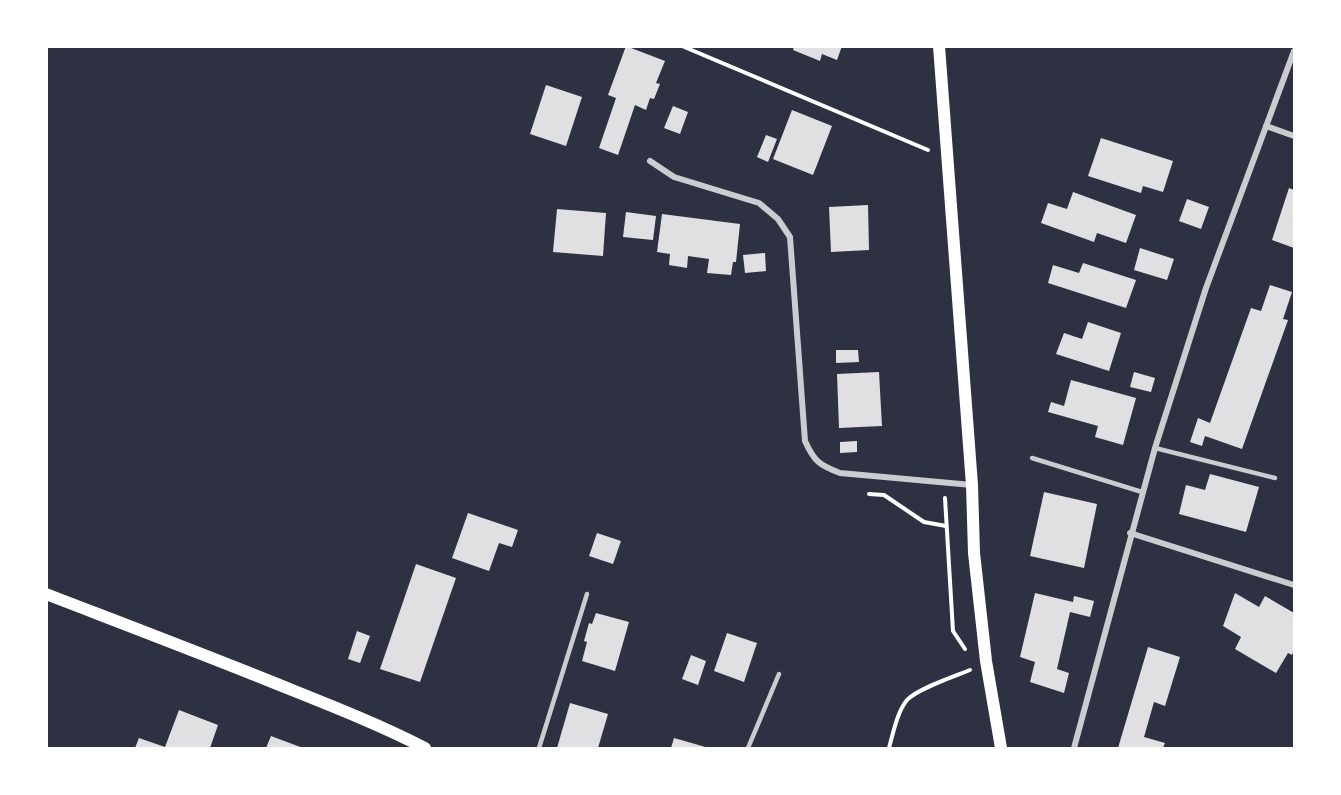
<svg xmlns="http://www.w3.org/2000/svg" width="1341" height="795" font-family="'Titillium Web',sans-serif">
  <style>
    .building { fill: #e0e0e3 }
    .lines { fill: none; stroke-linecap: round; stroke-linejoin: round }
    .path { stroke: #fff; stroke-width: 4 }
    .service { stroke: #caccd0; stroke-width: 4.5 }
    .minor { stroke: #caccd0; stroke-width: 6 }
    .secondary { stroke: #fff; stroke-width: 12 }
  </style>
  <rect width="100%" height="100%" fill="#2d3142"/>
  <g class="building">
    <path d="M626,46L665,61L656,83L660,84L654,99L650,98L646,110L635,105L618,155L599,148L616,98L608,95Z"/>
    <path d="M794,46H842L837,60L822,54L820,61L793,50Z"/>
    <path d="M546,85L582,97L566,146L530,134Z"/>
    <path d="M673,106L688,112L680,134L664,128Z"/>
    <path d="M792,110L832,126L813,175L773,159Z"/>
    <path d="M766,135L777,139L768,162L757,157Z"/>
    <path d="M1101,138L1173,161L1163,192L1143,186L1141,193L1088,176Z"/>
    <path d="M1289,188L1294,190V248L1272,240Z"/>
    <path d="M1073,192L1136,215L1126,243L1097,233L1094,242L1041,223L1048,203L1067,209Z"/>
    <path d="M1187,199L1209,207L1201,229L1179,221Z"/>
    <path d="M868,205L869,250L831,252L829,207Z"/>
    <path d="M557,209L606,213L603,256L553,252Z"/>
    <path d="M626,212L656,216L653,240L623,237Z"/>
    <path d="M662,214L740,224L736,262H733L731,275L707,273L709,259L688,256L687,268L669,265L670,254L657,252Z"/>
    <path d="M1140,248L1174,259L1167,280L1134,270Z"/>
    <path d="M765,253L766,271L745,273L743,255Z"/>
    <path d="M1083,263L1136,280L1126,308L1048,283L1053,265L1079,273Z"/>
    <path d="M1270,285L1292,292L1283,319L1288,320L1242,449L1205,436L1202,446L1190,442L1198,418L1210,423L1251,308L1261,311Z"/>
    <path d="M1088,322L1121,333L1109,371L1056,354L1064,333L1082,339Z"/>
    <path d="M836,350H858L859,362L836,363Z"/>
    <path d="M879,372L882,426L839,428L837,374Z"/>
    <path d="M1134,372L1155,378L1151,392L1130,387Z"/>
    <path d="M1071,380L1136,398L1123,445L1095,437L1098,426L1048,412L1051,402L1064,406Z"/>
    <path d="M857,441V452L840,453V442Z"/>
    <path d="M1210,474L1259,487L1246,532L1179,514L1186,485L1205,490Z"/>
    <path d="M1044,492L1097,504L1084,568L1030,556Z"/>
    <path d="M468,513L518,530L512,547L499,543L489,571L452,558Z"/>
    <path d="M597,533L621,541L613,564L589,556Z"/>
    <path d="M416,564L456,578L420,682L380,669Z"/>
    <path d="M1035,593L1073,602L1074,596L1094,601L1090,617L1070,612L1057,669L1069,673L1064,693L1030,682L1035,662L1020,657Z"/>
    <path d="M1235,593L1259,607L1265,596L1294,613V650L1292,655L1288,653L1276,673L1235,649L1241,637L1223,626Z"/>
    <path d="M596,613L629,622L615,671L582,661L587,642L584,641L589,623L592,624Z"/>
    <path d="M357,631L370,636L360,663L348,659Z"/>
    <path d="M727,633L757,643L744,682L714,671Z"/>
    <path d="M1148,647L1180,657L1165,706L1154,702L1144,737L1165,743L1163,748H1118Z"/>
    <path d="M691,655L706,661L698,685L682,679Z"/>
    <path d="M570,703L608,714L598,748H557Z"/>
    <path d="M179,710L218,725L210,748H135L139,738L165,747Z"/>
    <path d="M271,736L303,748H266Z"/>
    <path d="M674,738L709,748H671Z"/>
  </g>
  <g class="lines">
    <g class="path">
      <path d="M682,46L928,150"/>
      <path d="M869,494L884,495L924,522L946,526"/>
      <path d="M945,498L953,631L965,649"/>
      <path d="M889,748C893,734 897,712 907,700C917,689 955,676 970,670"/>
    </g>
    <g class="service">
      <path d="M1155,448L1275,478"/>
      <path d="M1032,458L1142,492"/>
      <path d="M539,748L587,594"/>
      <path d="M748,748L779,674"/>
    </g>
    <g class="minor">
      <path d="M1266,126L1294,136"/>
      <path d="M650,161L674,177L759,203L778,219L790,237L805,441C814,461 819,465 840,473L972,485"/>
      <path d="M1130,533L1294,585"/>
      <path d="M1074,748L1155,448L1206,288L1294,51"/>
    </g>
    <g class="secondary">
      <path d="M939,46L972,485L974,553L986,661L1001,748"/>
      <path d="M46,594C129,626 211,657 292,690C337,708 382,726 425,748"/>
    </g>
  </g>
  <rect width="1341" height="795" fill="none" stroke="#ffffff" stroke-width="96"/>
</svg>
